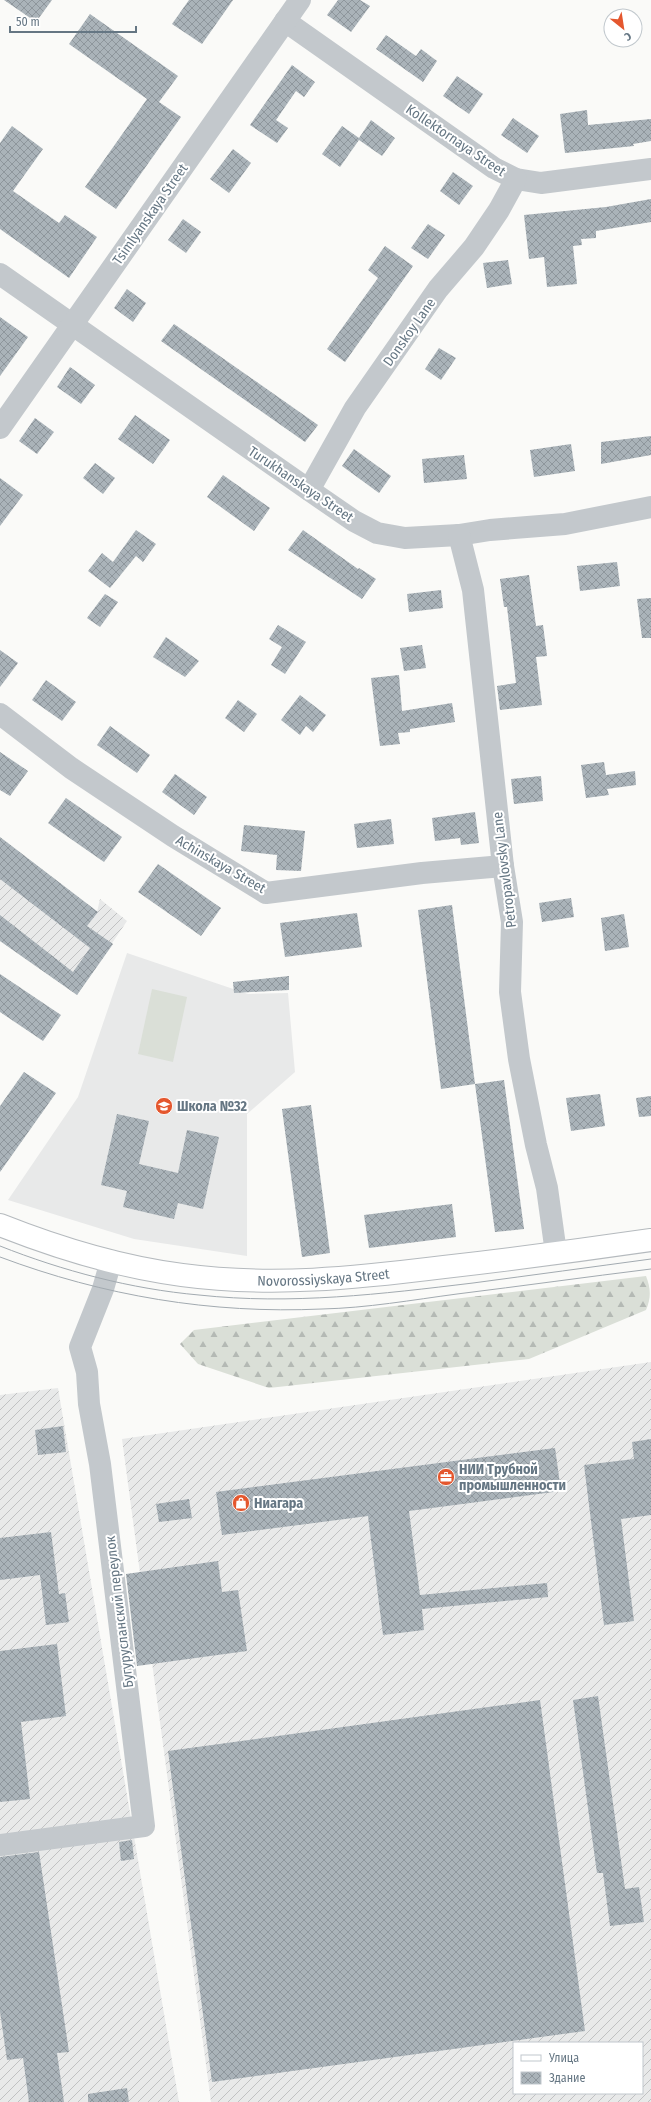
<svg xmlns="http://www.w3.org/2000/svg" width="651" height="2102" font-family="'Fira Sans Condensed',sans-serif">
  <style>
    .built { fill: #e8e9e9 }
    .industrial { fill: url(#industrial-furrows); fill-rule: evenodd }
    .forest { fill: url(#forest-firs) }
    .pitch { fill: #dadfd7 }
    .building { fill: url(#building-cross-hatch) }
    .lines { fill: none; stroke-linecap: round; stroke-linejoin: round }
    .major-casing { stroke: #b5babe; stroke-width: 24 }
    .minor { stroke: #c3c8cc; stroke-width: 22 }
    .major { stroke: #fff; stroke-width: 22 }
    .tram { stroke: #a2aab0; stroke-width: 1 }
    .labels { text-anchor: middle; stroke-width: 4; stroke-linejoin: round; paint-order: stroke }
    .street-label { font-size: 14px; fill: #657683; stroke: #fff }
    .poi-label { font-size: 14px; font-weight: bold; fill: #657683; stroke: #fff; text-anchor: start }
  </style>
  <defs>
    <pattern id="industrial-furrows" width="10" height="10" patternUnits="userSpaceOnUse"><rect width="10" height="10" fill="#e8e9e9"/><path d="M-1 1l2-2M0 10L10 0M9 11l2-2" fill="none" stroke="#c0c1c2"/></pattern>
    <pattern id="forest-firs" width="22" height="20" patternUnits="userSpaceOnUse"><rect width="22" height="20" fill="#dadfd7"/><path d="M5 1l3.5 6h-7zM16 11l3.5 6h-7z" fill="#b4b9b4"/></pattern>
    <pattern id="building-cross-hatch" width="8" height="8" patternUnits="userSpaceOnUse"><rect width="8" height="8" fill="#aab3b9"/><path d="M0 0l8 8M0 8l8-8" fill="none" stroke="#8e969c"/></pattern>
  </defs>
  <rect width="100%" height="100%" fill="#fafaf8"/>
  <path class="built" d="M127,953L248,994L288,993L295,1072L247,1114V1256L134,1239L8,1200L78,1097Z"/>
  <g class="industrial">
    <path d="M4,840L97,912L100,899L127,921L77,995L0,941V846Z"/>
    <path d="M651,1362V2102H211L122,1439ZM514,2043H642V2093H514Z"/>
    <path d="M58,1388L179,2102H0V1395Z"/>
  </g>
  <path class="forest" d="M646,1276C651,1289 651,1298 646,1310L529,1359L269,1388L198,1364L180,1344L194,1330Z"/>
  <path class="pitch" d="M152,989L187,997L173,1062L138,1054Z"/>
  <g class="building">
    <path d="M4,0H52L36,22Z"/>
    <path d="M189,0H233L202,44L172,24Z"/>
    <path d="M338,0H360L370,6L351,32L327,15Z"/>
    <path d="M90,14L178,76L159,102L181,117L116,209L85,187L147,99L69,44Z"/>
    <path d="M386,35L416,56L421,49L437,61L423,82L376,49Z"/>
    <path d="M292,65L315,82L304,97L296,91L276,120L288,128L277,143L250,125Z"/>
    <path d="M457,76L483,94L469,114L443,96Z"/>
    <path d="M587,110L588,125L651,119V141L633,144L634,146L565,153L560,114Z"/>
    <path d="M513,118L539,136L527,153L501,135Z"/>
    <path d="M371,120L395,138L382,156L359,140L340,167L322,154L342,126L359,138Z"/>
    <path d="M12,126L43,149L13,191L59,223L65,215L97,237L69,278L0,229V143Z"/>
    <path d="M233,149L251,163L229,193L210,179Z"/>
    <path d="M453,172L473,186L459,205L440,191Z"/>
    <path d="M651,199V222L596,231V238L581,239L582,245L573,246L577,284L547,287L544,257L529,259L524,215L606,207Z"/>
    <path d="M183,219L201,232L186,253L168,240Z"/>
    <path d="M428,224L445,235L428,259L411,248Z"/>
    <path d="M385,246L413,266L345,362L327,349L378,278L368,270Z"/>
    <path d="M508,260L512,284L487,288L483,263Z"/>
    <path d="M127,289L146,303L133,322L114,308Z"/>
    <path d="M0,317L28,337L0,376Z"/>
    <path d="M174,324L318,425L305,442L161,341Z"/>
    <path d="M439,348L456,358L441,380L425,369Z"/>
    <path d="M70,367L95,385L81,404L57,387Z"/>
    <path d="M135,415L170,440L153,464L118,439Z"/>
    <path d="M35,418L54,432L37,454L19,441Z"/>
    <path d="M651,436V455L601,464V442Z"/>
    <path d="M571,444L575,471L534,477L530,450Z"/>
    <path d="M354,449L391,476L379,493L342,466Z"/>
    <path d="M464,455L467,479L424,483L422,459Z"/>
    <path d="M95,463L115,478L103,494L83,478Z"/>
    <path d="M223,475L270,508L254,531L207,497Z"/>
    <path d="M0,478L23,495L0,526Z"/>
    <path d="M136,530L156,544L143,562L136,556L110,588L88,571L102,553L113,562Z"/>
    <path d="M303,530L358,569L359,568L376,579L362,599L288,550Z"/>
    <path d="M617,562L620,586L580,591L577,566Z"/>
    <path d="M529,575L536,626L543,625L547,656L536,657L542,705L500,710L497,686L516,683L507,607H504L500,579Z"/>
    <path d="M441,590L443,608L409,612L407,594Z"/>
    <path d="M105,594L118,602L100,627L87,618Z"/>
    <path d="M651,598V638H642L637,599Z"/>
    <path d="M278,625L306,642L285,674L271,665L282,647L269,639Z"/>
    <path d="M166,637L199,661L185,677L153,657Z"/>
    <path d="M422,645L426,668L404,671L400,648Z"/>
    <path d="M0,650L18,663L0,687Z"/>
    <path d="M399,675L402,711L452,703L455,722L410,729V732L398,733L400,744L380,746L371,678Z"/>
    <path d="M46,680L76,702L62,721L32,700Z"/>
    <path d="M300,695L326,715L313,732L306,726L300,735L281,720Z"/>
    <path d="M238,700L257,714L244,732L225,718Z"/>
    <path d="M110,726L150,755L137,773L97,745Z"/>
    <path d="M0,752L28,771L10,796L0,790Z"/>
    <path d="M604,762L606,775L635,771L636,785L607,789L609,795L586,798L581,765Z"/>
    <path d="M175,774L207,797L194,815L162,792Z"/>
    <path d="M541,776L543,801L514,804L511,779Z"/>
    <path d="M66,798L122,837L104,862L48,823Z"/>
    <path d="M475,812L479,843L461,845L460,838L435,841L432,818Z"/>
    <path d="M391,819L394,844L357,848L354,824Z"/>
    <path d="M244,825L305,831L301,871L276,870L277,855L241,851Z"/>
    <path d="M0,837L98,912L87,926L113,944L77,995L0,941V915L73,972L90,948L0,879Z"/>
    <path d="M158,864L221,908L201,936L138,892Z"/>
    <path d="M571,898L574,917L542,922L539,903Z"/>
    <path d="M452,905L475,1084L441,1089L418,910Z"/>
    <path d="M357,913L362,947L285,957L280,923Z"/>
    <path d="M624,914L629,947L605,951L601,918Z"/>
    <path d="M0,974L61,1015L43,1041L0,1012Z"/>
    <path d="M289,976V990L234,993L233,982Z"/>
    <path d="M24,1072L56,1093L0,1172V1106Z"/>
    <path d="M504,1080L524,1229L495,1232L475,1084Z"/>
    <path d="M600,1094L605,1126L571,1131L566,1098Z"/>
    <path d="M651,1096V1116L639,1117L636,1098Z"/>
    <path d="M311,1105L330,1253L302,1257L282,1109Z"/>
    <path d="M117,1114L149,1121L139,1164L178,1173L187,1130L219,1137L203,1209L178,1203L174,1219L123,1207L127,1191L101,1185Z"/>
    <path d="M452,1204L456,1237L369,1248L364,1215Z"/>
    <path d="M63,1426L66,1452L38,1455L35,1430Z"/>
    <path d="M651,1439V1515L621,1519L634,1621L604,1625L584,1465L634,1459L632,1442Z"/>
    <path d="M555,1448L561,1491L409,1511L420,1595L547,1583L548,1597L422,1609L424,1630L383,1635L368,1516L222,1535L216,1492Z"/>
    <path d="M189,1499L192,1518L159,1522L156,1504Z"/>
    <path d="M51,1532L59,1594L65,1593L69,1622L46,1625L40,1575L0,1580V1538Z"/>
    <path d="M218,1561L222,1592L238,1590L247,1651L137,1666L126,1574Z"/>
    <path d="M57,1644L66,1716L21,1722L30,1799L0,1802V1651Z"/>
    <path d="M598,1696L625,1889L639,1887L644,1922L610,1926L603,1873H597L573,1700Z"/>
    <path d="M540,1700L585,2031L212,2082L168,1751Z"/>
    <path d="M132,1840L134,1859L121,1861L119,1842Z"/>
    <path d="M39,1852L69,2052L57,2053L64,2102H29L23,2058L7,2060L0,2012V1857Z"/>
    <path d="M127,2088L129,2102H88V2094Z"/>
  </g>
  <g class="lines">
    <defs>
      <g id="major">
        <path id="s1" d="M0,1225C58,1248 120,1267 182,1275C272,1287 355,1278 444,1267C513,1259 582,1250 651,1240"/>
      </g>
    </defs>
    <use href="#major" class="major-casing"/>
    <g class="minor">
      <path d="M285,21L494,168L516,179L541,183L651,169"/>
      <path d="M0,274L309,490L354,521L377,533L405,538L459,535L490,530L565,524L651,507"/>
      <path d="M0,428L300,0"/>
      <path d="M309,490L355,408L438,289L474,247L499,210L516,179"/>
      <path d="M459,535L473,590L503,866L512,922L510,992L519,1059L536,1145L547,1188L556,1253"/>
      <path d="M0,714L71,768L173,836L266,893L422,873L503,866"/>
      <path d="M0,1845L144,1826L100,1464L89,1404L87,1372L80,1347L103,1289L111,1261"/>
    </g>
    <use href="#major" class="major"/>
    <g class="tram">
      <path d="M0,1246C63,1271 131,1289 199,1295C291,1305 382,1294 473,1283C533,1275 592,1267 651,1259"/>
      <path d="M0,1257C104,1296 211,1314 322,1309C367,1308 412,1300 457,1294C522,1286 586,1277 651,1269"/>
    </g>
  </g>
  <defs>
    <symbol id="school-disc" viewBox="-11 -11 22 22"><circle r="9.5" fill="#e4572e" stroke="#fff"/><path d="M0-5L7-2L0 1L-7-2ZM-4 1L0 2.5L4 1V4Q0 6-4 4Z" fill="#fff"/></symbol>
    <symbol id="office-disc" viewBox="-11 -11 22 22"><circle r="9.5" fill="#e4572e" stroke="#fff"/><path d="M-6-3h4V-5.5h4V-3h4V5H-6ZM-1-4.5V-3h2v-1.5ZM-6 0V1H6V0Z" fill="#fff"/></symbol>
    <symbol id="shop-disc" viewBox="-11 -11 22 22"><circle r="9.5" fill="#e4572e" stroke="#fff"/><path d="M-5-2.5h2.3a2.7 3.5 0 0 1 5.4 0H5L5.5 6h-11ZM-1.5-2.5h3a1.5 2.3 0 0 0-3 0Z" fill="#fff"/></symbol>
  </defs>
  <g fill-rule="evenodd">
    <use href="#school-disc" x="154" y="1096" width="20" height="20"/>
    <use href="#office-disc" x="436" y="1467" width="20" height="20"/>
    <use href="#shop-disc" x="231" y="1493" width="20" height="20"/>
  </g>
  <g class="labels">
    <g class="street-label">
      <text transform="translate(456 140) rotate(34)" y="5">Kollektornaya Street</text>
      <text transform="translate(150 214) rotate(-55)" y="5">Tsimlyanskaya Street</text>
      <text transform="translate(409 332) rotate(-55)" y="5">Donskoy Lane</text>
      <text transform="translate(301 484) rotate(34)" y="5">Turukhanskaya Street</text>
      <text transform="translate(221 864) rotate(30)" y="5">Achinskaya Street</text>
      <text transform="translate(504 870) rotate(-97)" y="5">Petropavlovsky Lane</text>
      <text dy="5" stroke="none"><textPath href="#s1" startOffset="331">Novorossiyskaya Street</textPath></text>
      <text transform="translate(119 1612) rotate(-97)" y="5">Бугурусланский переулок</text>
    </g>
    <g class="poi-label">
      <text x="177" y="1111">Школа №32</text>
      <text x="459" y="1474">НИИ Трубной<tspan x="459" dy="16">промышленности</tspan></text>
      <text x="254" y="1508">Ниагара</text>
    </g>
  </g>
  <rect x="513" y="2042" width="130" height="52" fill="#ffffff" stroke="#c1c8cd"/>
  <rect x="521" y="2055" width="20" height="6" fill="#ffffff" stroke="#c1c8cd"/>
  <text x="549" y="2062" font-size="12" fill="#657683">Улица</text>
  <rect x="521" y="2072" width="20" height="12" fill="url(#building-cross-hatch)" stroke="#c1c8cd"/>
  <text x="549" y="2082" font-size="12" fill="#657683">Здание</text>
  <g transform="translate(623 28) rotate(150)"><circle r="19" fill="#ffffff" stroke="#c1c8cd"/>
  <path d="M0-3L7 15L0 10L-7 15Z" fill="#e4572e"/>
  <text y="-6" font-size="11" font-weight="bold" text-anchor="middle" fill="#657683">С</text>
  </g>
  <path d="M10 26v6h126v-6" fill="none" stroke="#657683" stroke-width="2"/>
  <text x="16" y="26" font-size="12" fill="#657683" stroke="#ffffff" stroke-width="3" paint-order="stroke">50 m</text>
</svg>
